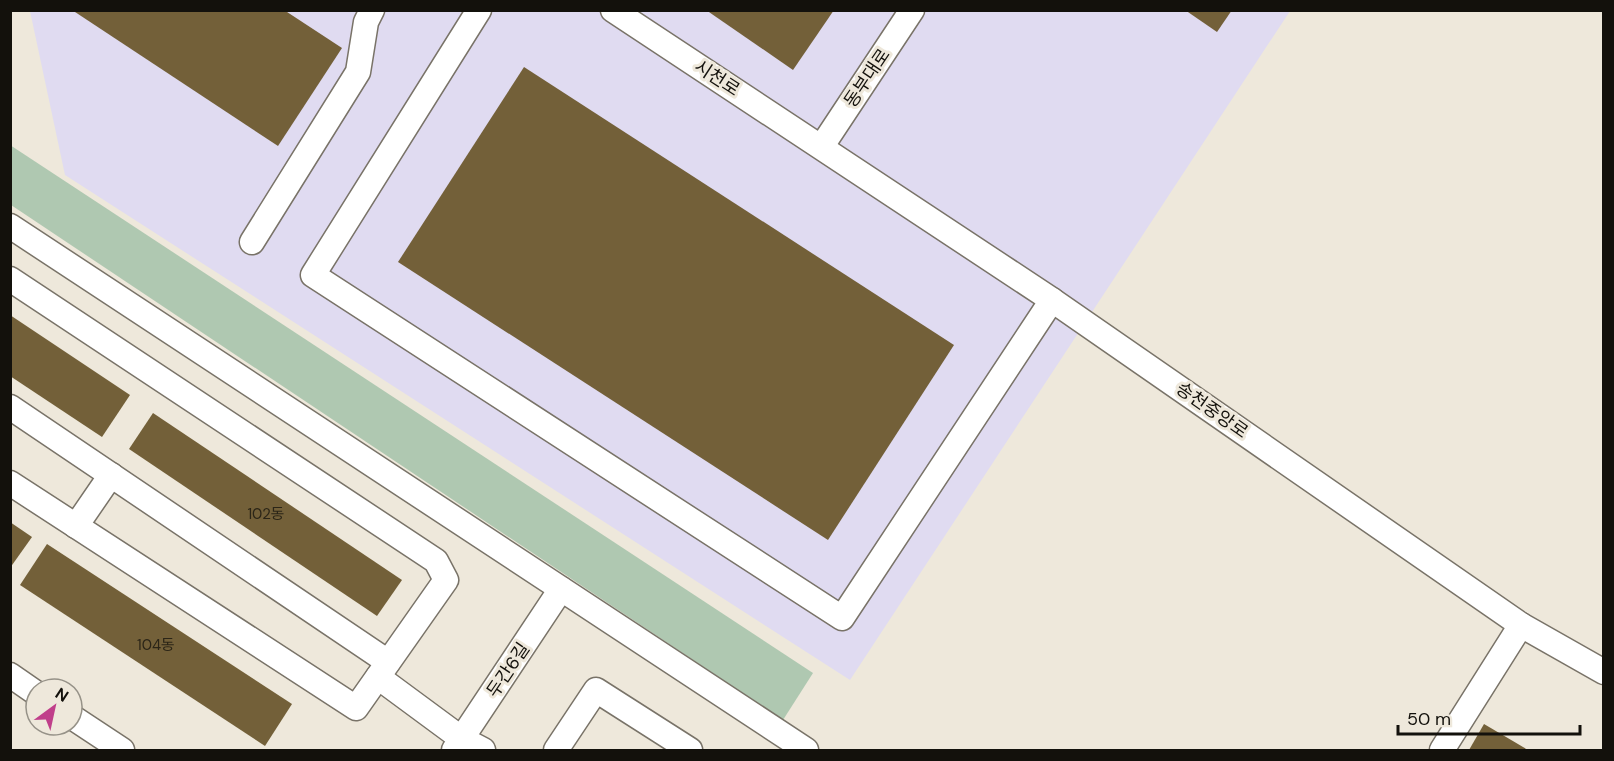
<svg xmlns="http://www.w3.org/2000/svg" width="1614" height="761" font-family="'DM Sans','Noto Sans KR',sans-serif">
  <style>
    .commercial { fill: #e0dbf1 }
    .green { fill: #afc8b1 }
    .building { fill: #736039 }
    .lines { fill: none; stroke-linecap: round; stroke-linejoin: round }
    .minor-casing { stroke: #797368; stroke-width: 27 }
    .minor { stroke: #fff; stroke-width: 24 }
    .labels { text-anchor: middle; stroke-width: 6; stroke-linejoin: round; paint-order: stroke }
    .number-label { font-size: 15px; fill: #2b2517 }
    .street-label { font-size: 18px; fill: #13110c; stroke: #eee8db }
  </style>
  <rect width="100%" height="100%" fill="#eee8db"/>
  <path class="commercial" d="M30,11H1290L850,680L65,175Z"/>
  <path class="green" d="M10,145L813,673L783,720L11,205Z"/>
  <g class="building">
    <path d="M72,10H284L342,48L278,146Z"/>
    <path d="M706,10H834L793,70Z"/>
    <path d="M1185,10H1232L1217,32Z"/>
    <path d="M524,67L954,345L828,540L398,262Z"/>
    <path d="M10,315L130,395L102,437L10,376Z"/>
    <path d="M153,413L402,580L377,616L129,449Z"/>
    <path d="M10,522L32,537L10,568Z"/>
    <path d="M47,544L292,704L265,746L20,585Z"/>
    <path d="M1484,724L1528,750H1469Z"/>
  </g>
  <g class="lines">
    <defs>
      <g id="minor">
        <path d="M479,10L313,275L842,618L1052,300"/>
        <path d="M613,10L1052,300L1521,625L1604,672"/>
        <path d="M822,146L912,10"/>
        <path d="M10,226L806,750"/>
        <path d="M252,242L358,72L366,22L372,10"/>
        <path d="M10,279L436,561L446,580L356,708L10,483"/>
        <path d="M10,407L388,662"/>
        <path d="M76,526L111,475"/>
        <path d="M10,675L36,693"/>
        <path d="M378,677L462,739L483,750"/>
        <path d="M72,717L122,750"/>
        <path d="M454,750L561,589"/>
        <path d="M556,750L596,690L690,750"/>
        <path d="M1442,750L1521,625"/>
      </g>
    </defs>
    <use href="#minor" class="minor-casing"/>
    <use href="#minor" class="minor"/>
  </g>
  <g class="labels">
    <g class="number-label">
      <text x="266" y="519">102동</text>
      <text x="156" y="650">104동</text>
    </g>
    <g class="street-label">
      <text transform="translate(717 78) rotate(33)" y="6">시천로</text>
      <text transform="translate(867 78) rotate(-56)" y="6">동부대로</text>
      <text transform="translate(1212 410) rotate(35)" y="6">송천중앙로</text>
      <text transform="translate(508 670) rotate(-56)" y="6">두간6길</text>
    </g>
  </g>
  <rect width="1614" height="761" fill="none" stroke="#13110c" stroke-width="24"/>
  <g transform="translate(54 707) rotate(33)"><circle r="28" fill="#eee8db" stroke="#969288" stroke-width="1.5"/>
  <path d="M0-4.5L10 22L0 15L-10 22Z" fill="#c03f8a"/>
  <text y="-9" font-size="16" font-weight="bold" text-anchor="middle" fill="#13110c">N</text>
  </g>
  <path d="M1398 725v9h182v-9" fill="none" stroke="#13110c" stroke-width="3"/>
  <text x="1407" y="725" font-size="18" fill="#13110c" stroke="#eee8db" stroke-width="4.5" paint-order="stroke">50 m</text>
</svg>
